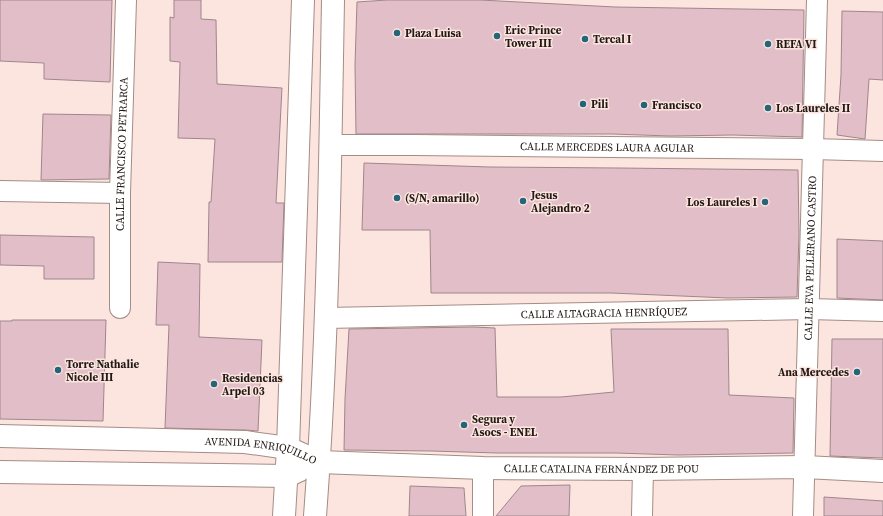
<svg xmlns="http://www.w3.org/2000/svg" width="883" height="516" font-family="'Source Serif 4',serif">
  <style>
    .building { fill: #e2bfc8; stroke: #9f868c }
    .lines { fill: none; stroke-linecap: round; stroke-linejoin: round }
    .street-casing { stroke: #a58c85; stroke-width: 22 }
    .secondary-casing { stroke: #a58c85; stroke-width: 24 }
    .street { stroke: #fff; stroke-width: 20 }
    .secondary { stroke: #fff; stroke-width: 22 }
    .poi-dot { fill: #246579; stroke: #fce5df; stroke-width: 1.5 }
    .labels { text-anchor: middle; stroke-width: 3; stroke-linejoin: round; paint-order: stroke }
    .poi-label { font-size: 11px; font-weight: bold; fill: #221916; stroke: #fce5df; text-anchor: start }
    .street-label { font-size: 11px; fill: #221916; stroke: #fce5df }
  </style>
  <rect width="100%" height="100%" fill="#fce5df"/>
  <g class="building">
    <path d="M0,0H112L110,82L44,79V63L0,61Z"/>
    <path d="M174,0H201V19L216,20L217,84L282,88L276,203H284L282,262H208L209,202H211L215,139L178,138L180,62L170,61V17L174,18Z"/>
    <path d="M387,0H480L615,7L804,10L802,137L733,135L670,136L612,134H356L355,65L357,2Z"/>
    <path d="M842,11L883,12V80L869,79L865,139L837,135L841,75Z"/>
    <path d="M43,114L111,115L109,179L41,180Z"/>
    <path d="M364,163L490,167L619,168L798,170L799,234L797,297L728,298L611,293H431L430,230H362Z"/>
    <path d="M0,235L94,237V279H44V266L0,265Z"/>
    <path d="M837,239L883,241V300L837,298Z"/>
    <path d="M158,262L200,264L199,337L262,340L258,431L245,430L165,428L169,325H156Z"/>
    <path d="M12,320H106L103,421L0,419V321H12Z"/>
    <path d="M474,327L495,328L497,397H561L614,392L611,329H728L729,395L794,398L793,453L678,455L616,453H497L431,451L344,450L345,399L349,329Z"/>
    <path d="M832,339H883V458L830,456Z"/>
    <path d="M570,485L569,516H496L521,486Z"/>
    <path d="M410,486L464,488L466,516H409Z"/>
    <path d="M824,497L883,501V516H824Z"/>
  </g>
  <g class="lines">
    <defs>
      <g id="street">
        <path id="s1" d="M330,145H414L813,149L883,151"/>
        <path d="M0,191L120,193"/>
        <path id="s2" d="M120,308V193L126,0"/>
        <path id="s3" d="M325,318L809,309L883,311"/>
        <path d="M483,516V468"/>
        <path d="M642,516L643,469"/>
        <path id="s4" d="M803,516L817,0"/>
      </g>
      <g id="secondary">
        <path id="s5" d="M0,436L245,442L288,448L319,462L483,468L643,469L805,467L883,471"/>
        <path d="M0,472L287,476L300,470"/>
        <path d="M284,516L288,448L303,0"/>
        <path d="M315,516C328,344 330,172 333,0"/>
      </g>
    </defs>
    <use href="#street" class="street-casing"/>
    <use href="#secondary" class="secondary-casing"/>
    <use href="#street" class="street"/>
    <use href="#secondary" class="secondary"/>
  </g>
  <g class="poi-dot">
    <circle cx="397" cy="33" r="4"/>
    <circle cx="497" cy="36" r="4"/>
    <circle cx="585" cy="39" r="4"/>
    <circle cx="768" cy="44" r="4"/>
    <circle cx="583" cy="104" r="4"/>
    <circle cx="644" cy="105" r="4"/>
    <circle cx="768" cy="108" r="4"/>
    <circle cx="397" cy="198" r="4"/>
    <circle cx="523" cy="201" r="4"/>
    <circle cx="765" cy="202" r="4"/>
    <circle cx="58" cy="370" r="4"/>
    <circle cx="857" cy="372" r="4"/>
    <circle cx="214" cy="384" r="4"/>
    <circle cx="464" cy="425" r="4"/>
  </g>
  <g class="labels">
    <g class="poi-label">
      <text x="505" y="34">Eric Prince<tspan x="505" dy="13">Tower III</tspan></text>
      <text x="405" y="37">Plaza Luisa</text>
      <text x="593" y="43">Tercal I</text>
      <text x="776" y="48">REFA VI</text>
      <text x="591" y="108">Pili</text>
      <text x="652" y="109">Francisco</text>
      <text x="776" y="112">Los Laureles II</text>
      <text x="531" y="199">Jesus<tspan x="531" dy="13">Alejandro 2</tspan></text>
      <text x="405" y="202">(S/N, amarillo)</text>
      <text x="757" y="206" text-anchor="end">Los Laureles I</text>
      <text x="66" y="368">Torre Nathalie<tspan x="66" dy="13">Nicole III</tspan></text>
      <text x="849" y="376" text-anchor="end">Ana Mercedes</text>
      <text x="222" y="382">Residencias<tspan x="222" dy="13">Arpel 03</tspan></text>
      <text x="472" y="423">Segura y<tspan x="472" dy="13">Asocs - ENEL</tspan></text>
    </g>
    <g class="street-label">
      <text dy="4" stroke="none"><textPath href="#s1" startOffset="277">CALLE MERCEDES LAURA AGUIAR</textPath></text>
      <text dy="4" stroke="none"><textPath href="#s2" startOffset="154">CALLE FRANCISCO PETRARCA</textPath></text>
      <text dy="4" stroke="none"><textPath href="#s4" startOffset="258">CALLE EVA PELLERANO CASTRO</textPath></text>
      <text dy="4" stroke="none"><textPath href="#s3" startOffset="279">CALLE ALTAGRACIA HENRÍQUEZ</textPath></text>
      <text dy="4" stroke="none"><textPath href="#s5" startOffset="262">AVENIDA ENRIQUILLO</textPath></text>
      <text dy="4" stroke="none"><textPath href="#s5" startOffset="605">CALLE CATALINA FERNÁNDEZ DE POU</textPath></text>
    </g>
  </g>
</svg>
